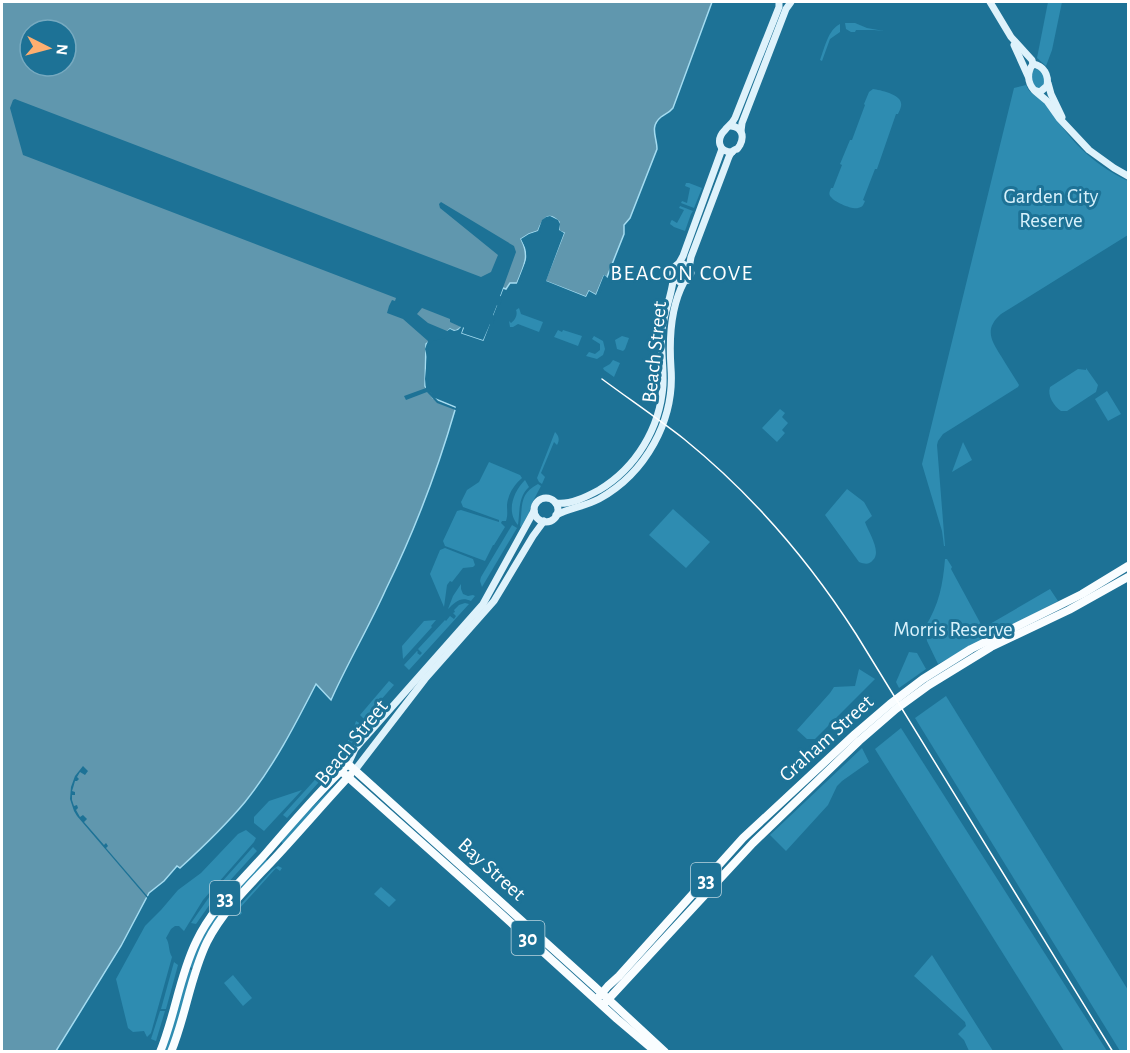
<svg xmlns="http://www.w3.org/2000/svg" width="1130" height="1053" font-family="'Alegreya Sans',sans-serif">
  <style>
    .green { fill: #2e8cb1 }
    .water { fill: #6097ae; stroke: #a4dcf1; stroke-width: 1.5; fill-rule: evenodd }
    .pier { fill: #1d7296; fill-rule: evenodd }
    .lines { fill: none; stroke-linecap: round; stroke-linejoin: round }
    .secondary { stroke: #def2fb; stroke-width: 7 }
    .primary { stroke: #f9fdff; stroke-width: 8 }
    .tram { stroke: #fff; stroke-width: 1.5 }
    .labels { text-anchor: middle; stroke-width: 6; stroke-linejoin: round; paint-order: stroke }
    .shield { fill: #1d7296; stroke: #bbd5e0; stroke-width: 1.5 }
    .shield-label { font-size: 20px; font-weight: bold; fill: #fff }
    .park-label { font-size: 21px; fill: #d7f1fb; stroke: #1d7296 }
    .street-label { font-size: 21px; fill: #fff; stroke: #1d7296 }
    .neighbourhood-label { font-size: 22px; letter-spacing: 1.5px; fill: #fff; stroke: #1d7296 }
  </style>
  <rect width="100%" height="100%" fill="#1d7296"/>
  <g class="green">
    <path d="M1048,2H1062L1052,50L1046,66L1037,58Z"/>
    <path d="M845,23H855L867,28L884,31L874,30H856L855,32H851L846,29Z"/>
    <path d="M840,24V32L830,39L822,61L820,60C825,47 828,30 840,24Z"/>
    <path d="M1036,69L1042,71L1045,78L1044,86L1037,89C1032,84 1031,77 1033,70Z"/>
    <path d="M1026,85C1031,97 1039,95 1046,104C1070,140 1089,162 1128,181V235L1001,314C984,329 991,340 1001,356C1007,366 1013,375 1019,385L1018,387L943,434L938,441L937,445L945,546H944L942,531L922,464L1014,88Z"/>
    <path d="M873,89C880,90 900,94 901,103C902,106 899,112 898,114H896L877,169H875L863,200L865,201C863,205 863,207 858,208C853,210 834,202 831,197C828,194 830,191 831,188H833L842,165L840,164L850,140H852L865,105L864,104L869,92Z"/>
    <path d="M686,183H689L702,188L694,208L681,203L682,201L687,203L690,188L685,186Z"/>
    <path d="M680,206L693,211L691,214L685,231L674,227L670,224L671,221L672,220L677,223L684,210L679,208Z"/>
    <path d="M519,308L521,314L543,322L539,332L518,324L513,327H510L509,321L511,323C515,320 518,315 516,310Z"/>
    <path d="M558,330L562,332L563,330L582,336L578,346L554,337Z"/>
    <path d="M594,336L603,341L605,349L603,355L597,359L586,356L589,352L595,354L600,350V344L592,339Z"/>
    <path d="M622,336L629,338L625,349L623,351L617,349L615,340Z"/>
    <path d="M613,360L620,363L614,377L604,370L603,368L610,364Z"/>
    <path d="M1086,368L1098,385L1096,392L1067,411H1061C1054,406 1047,396 1050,387L1078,369L1086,370Z"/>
    <path d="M1107,391L1121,414L1108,421L1095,399Z"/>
    <path d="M780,409L785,413L782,417L788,423L782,430L785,433L777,442L762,428Z"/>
    <path d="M555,432C559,436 560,440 557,445L554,442L541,473L545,477L542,484L539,482L537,478Z"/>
    <path d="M963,442L972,460L952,472Z"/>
    <path d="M489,462L520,475L522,478C514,485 508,494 507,505C507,511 508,515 506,521H502L501,523L505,527L494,545H493L485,561L445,546L443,541L457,511L461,510L499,522V520L463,507L461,502L467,490L479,482Z"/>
    <path d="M525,480L529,487C518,497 520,511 518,525C506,512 513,492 525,480Z"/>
    <path d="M538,484L541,486L532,503L529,513L521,527L520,526C523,508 518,494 538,484Z"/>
    <path d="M847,489L864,502L872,516L865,522C868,532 882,551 873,560C869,565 865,564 859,562L825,515Z"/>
    <path d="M673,509L710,542L686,568L649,535Z"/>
    <path d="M512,525L517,528L482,587L480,581L481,577Z"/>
    <path d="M445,548L473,559L475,565L473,567L463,568L452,582L450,581L447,585L444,607L430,574L440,550Z"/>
    <path d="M945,559H947L952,567L951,569L983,628L1050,589L1058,601L938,664L927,641L925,627C939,605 943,584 945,559Z"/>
    <path d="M461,584V589L463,594L468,596L473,595L475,596L471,601C461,596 455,602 448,609L453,596Z"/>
    <path d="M465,603L469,604L409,670L404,665L417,651L418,652L417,653L420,655L422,653L418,649L445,620L446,621L450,616L454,619L456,616L453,613L455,612L454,610L459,605Z"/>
    <path d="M436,620L431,626L432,627L403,659L402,646L424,621Z"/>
    <path d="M909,652L917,653L926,669L899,688L896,682Z"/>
    <path d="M859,669L875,679L815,739H807L797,730L830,693L834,687L855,686Z"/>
    <path d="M389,681L394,685L364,719L360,715Z"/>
    <path d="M946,696L1128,990V1051H1120L915,718Z"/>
    <path d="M356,721L361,724L358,734L346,751L343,748L351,736Z"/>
    <path d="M901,728L1107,1051H1064L875,749Z"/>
    <path d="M862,748L869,762L842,781L837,786L828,805L786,851L770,835Z"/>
    <path d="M342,750L345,753L343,755L287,818L283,815Z"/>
    <path d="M332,788L333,789L283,844L281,841L303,816Z"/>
    <path d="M302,790L264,831L254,823V817L269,801Z"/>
    <path d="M246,830L256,838L254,842L203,900L184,931L179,926H175L171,929L166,938C170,944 168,950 172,957L151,1033L147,1037L144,1031L133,1032L128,1028L116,979L145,926L161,910L178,890L201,873L238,834Z"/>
    <path d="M253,847L257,851L215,897L196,924L191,923L212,893Z"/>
    <path d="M265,858L268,861L231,902L193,968L189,967C205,922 234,893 265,858Z"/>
    <path d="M278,866L282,868L280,871L276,868L239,909L242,913L240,915L238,912L240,905L272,870Z"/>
    <path d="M381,887L396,900L389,907L374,894Z"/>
    <path d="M932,955L993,1051H969L964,1040L958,1034L966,1026L965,1022L914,976Z"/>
    <path d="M174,962L178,965L166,1009H161Z"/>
    <path d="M188,969L192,970L177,1026L168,1051L163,1052Z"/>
    <path d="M233,975L252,998L243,1006L224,983Z"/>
    <path d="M160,1011H165L156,1041L151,1039Z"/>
  </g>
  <path class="water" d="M2,2H712L673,108C669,113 665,114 661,117C649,127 657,137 657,149L630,218L624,225V234L607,277L604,276L596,295L589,291L586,297L545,281L564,233L559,231V222C548,210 542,220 538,231L529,234L521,239C530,257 524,265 517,283H510L506,289L503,288L483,340L462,333L464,327L462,326C458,331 455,332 450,329C442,337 434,336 426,344L425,386L433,398L455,407V410C437,472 414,532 386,589C369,627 348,662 331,700L316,684C295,725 274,766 245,802C225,826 203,847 180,868L177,866L164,881L149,893L121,946L56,1051L2,1052ZM30,30H66V66H30Z"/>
  <g class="pier">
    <path d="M15,99L481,277L491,272L498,255L440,208L439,204L441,202L514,246L516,252L500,296L503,297L500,305H497L493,315L495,317L493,324H490L483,340L462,333L464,328L463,327L460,331L455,334L450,333L445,338L433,341L428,346L430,357L428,381L431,393L438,401L458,409V411L437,403L427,392L406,400L404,396L426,388L425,379L427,357L425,349L428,341L403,319L387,313L389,306L392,300L395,301L396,298L23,155L10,108L13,100ZM422,308L450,319V322L461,327L458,330L454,331L450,329L447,331L428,323L417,314Z"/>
    <path d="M550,216L558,220L560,224L559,230L564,233L546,281L586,297L589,291L596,295L604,275L607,277L598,298L591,295L588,299L586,300L543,283V280L561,235L556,232V223L550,219L544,222L540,233L525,240L529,251V258L520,284L516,286L527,258L526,249L521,239L529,234L538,231L542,220L546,217Z"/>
    <path d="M83,766L88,771L85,775L80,772L77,777L79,779L77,781H75L73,788L72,791L75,792V795H72V800L74,806L77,805L78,808L76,810L80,817L83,815L87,819L84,822L104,845L106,843L108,846L106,848L149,898L148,899L77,816L74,811L70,799L71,787L75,776Z"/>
  </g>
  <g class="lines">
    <g class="secondary">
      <path d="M990,2L1011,37L1032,60L1033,64"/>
      <path d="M1014,45L1028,76"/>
      <path d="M1033,64C1044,66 1049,75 1047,86L1040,92L1034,90C1027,82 1027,72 1033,64Z"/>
      <path d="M1048,83L1051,94L1062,117"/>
      <path d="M1035,91L1047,101L1059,118L1089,150L1114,168L1128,176"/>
      <path d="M741,131L742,123L786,9L791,2"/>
      <path d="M732,152C718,152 716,139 725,130C729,125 732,124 735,118L779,7V2"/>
      <path d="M678,265L683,256L722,149"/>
      <path d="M689,268L691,257L727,162C728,159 730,154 732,152C738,146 735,153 740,145C745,135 741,127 731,126"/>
      <circle cx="546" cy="510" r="12"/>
      <path d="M556,503C570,505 586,497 599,490C636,468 660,428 663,385C664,366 660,348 662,330C664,313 671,297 673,281C674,277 671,272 674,268C680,259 689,266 691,273L688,280L680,282L674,278"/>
      <path d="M556,515C570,508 586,506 599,499C646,473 675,420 671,368C669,339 670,308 684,282"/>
      <path d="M348,764L355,749L361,742L483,604L534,511"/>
      <path d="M355,770L425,679L494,601L533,536L544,521"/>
    </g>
    <g class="primary">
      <path d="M340,770L477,892L617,1019L656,1052"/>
      <path d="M597,999L608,986L619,976L743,838L855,734L890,704L923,679L971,649L1082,594L1128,566"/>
      <path d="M603,1005L753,843L859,741L896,709L929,685L991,647L1069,610L1128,577"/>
      <path d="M160,1052C175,1016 179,977 196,942C212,907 242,881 267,852C293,822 319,791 348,764L594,986L665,1052"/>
      <path d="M171,1052C186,1016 190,977 207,942C223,910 252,883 276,857C301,830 325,802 350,775"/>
    </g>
    <path class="tram" d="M602,379C629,399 657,418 684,439C753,495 808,559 856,634L1113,1052"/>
  </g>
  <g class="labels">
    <g class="shield">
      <rect x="691" y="863" width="30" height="34" rx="4.5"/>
      <rect x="210" y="881" width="30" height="34" rx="4.5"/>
      <rect x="511.5" y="921" width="33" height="34" rx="4.5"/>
    </g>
    <g class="shield-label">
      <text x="706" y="887">33</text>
      <text x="225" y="905">33</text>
      <text x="528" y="945">30</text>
    </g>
    <g class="park-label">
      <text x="1051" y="203">Garden City<tspan x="1051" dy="24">Reserve</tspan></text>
      <text x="953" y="636">Morris Reserve</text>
    </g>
    <g class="street-label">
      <text transform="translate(654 352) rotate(-84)" y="7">Beach Street</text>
      <text transform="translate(826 738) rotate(-42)" y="7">Graham Street</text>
      <text transform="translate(351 742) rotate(-51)" y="7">Beach Street</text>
      <text transform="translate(492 869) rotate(42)" y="7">Bay Street</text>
    </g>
    <g class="neighbourhood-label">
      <text x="682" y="280">BEACON COVE</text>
    </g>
  </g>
  <rect width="1130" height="1053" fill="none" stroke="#ffffff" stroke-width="6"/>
  <g transform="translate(48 48) rotate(96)"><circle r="28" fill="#1d7296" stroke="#77aac0" stroke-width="1.5"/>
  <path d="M0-4.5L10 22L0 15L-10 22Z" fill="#feaf70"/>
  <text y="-9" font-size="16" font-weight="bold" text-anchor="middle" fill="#ffffff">N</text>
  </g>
</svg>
